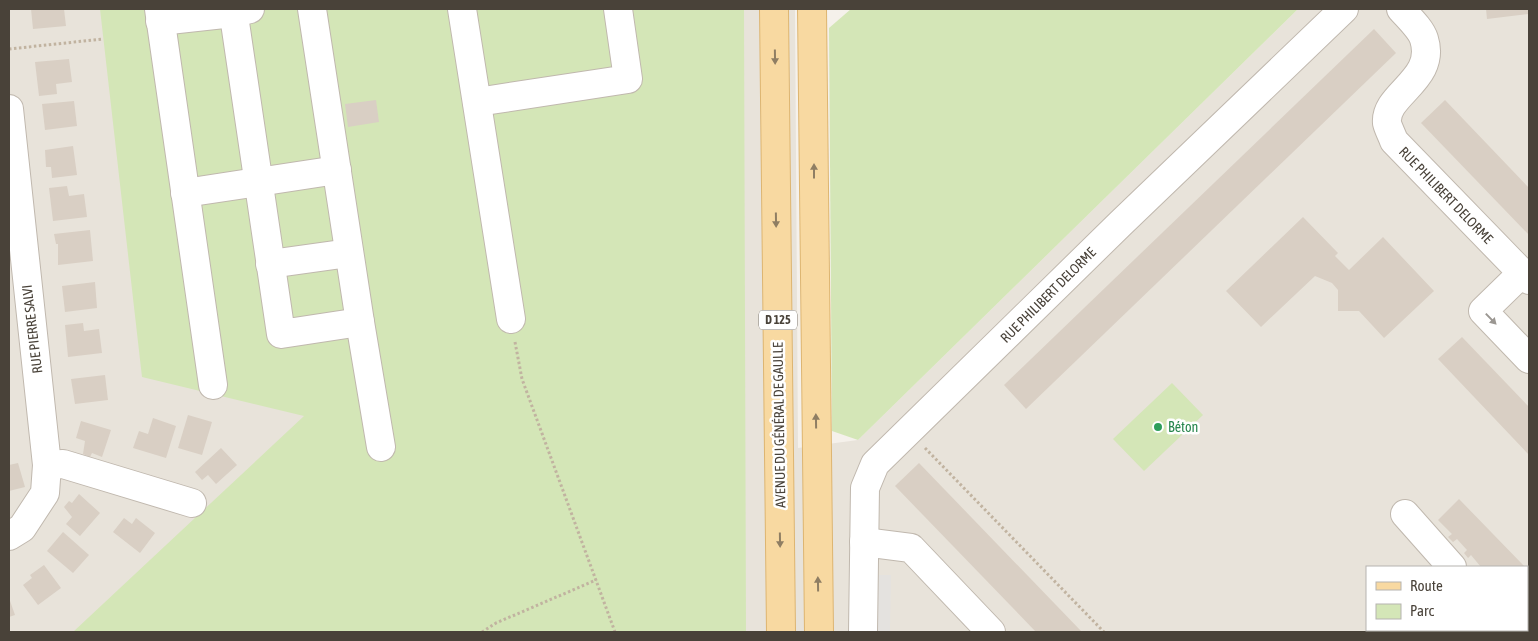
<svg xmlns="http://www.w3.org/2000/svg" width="1538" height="641" font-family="'Asap Condensed',sans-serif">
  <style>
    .residential { fill: #e8e3da; fill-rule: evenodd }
    .green { fill: #d4e6b7 }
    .parking { fill: #e4e2df }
    .building { fill: #d9cfc4 }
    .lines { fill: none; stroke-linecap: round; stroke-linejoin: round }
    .minor-casing { stroke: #c0b8ae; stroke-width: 30 }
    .major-casing { stroke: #ddb571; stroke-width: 30 }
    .path { stroke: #c1b3a0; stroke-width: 3; stroke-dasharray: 2.5 2.5; stroke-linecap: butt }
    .minor { stroke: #fff; stroke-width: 28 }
    .major { stroke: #f8d9a1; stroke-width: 28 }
    .oneway { fill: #8f7e63 }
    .oneway2 { fill: #9b9792 }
    .leisure-dot { fill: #2e9e5b; stroke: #fff; stroke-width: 2 }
    .labels { text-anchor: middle; stroke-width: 5; stroke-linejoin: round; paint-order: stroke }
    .shield { fill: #fff; stroke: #807b74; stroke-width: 1 }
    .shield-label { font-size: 12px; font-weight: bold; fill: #494239 }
    .street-label { font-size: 14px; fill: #494239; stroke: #fff }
    .leisure-label { font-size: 14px; fill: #27864d; stroke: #fff; text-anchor: start }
  </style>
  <rect width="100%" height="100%" fill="#f5f1eb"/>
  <path class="residential" d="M9,9H795L798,448L858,440L1298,9H1529V632H9ZM1367,567H1527V630H1367Z"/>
  <g class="green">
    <path d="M100,9H744L746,632H73L304,416L142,377Z"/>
    <path d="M851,9H1298L858,440L832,431L829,28Z"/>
    <path d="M1172,383L1203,415L1144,471L1113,439Z"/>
  </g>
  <path class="parking" d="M874,575H891L890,632H873Z"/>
  <g class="building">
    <path d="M31,9H64L66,26L33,29Z"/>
    <path d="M1486,9H1529V14L1487,19Z"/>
    <path d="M1374,29L1396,53L1026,409L1004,385Z"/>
    <path d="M69,59L72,82L56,84L57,94L39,96L35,62Z"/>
    <path d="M376,100L379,122L348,127L345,104Z"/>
    <path d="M1445,100L1529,188V235L1421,123Z"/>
    <path d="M74,101L77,126L45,130L42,104Z"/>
    <path d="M73,146L77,175L52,178L51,167H46L45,150Z"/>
    <path d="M67,186L69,196L84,194L87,217L53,221L49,188Z"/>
    <path d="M1303,217L1338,253L1335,256L1349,270L1383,237L1434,291L1384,338L1359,311H1338V290L1332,283L1315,276L1261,327L1226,291Z"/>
    <path d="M90,230L93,261L58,265V244H56L54,234Z"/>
    <path d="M95,282L97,308L65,312L62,286Z"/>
    <path d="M83,323L84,331L99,329L102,353L68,357L65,325Z"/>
    <path d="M1462,337L1529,407V455L1438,359Z"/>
    <path d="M105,375L108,400L75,404L71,379Z"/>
    <path d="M188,415L212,422L202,455L178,448Z"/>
    <path d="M153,418L176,426L166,458L133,448L139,431L148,434Z"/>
    <path d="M81,421L111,430L102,457L92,453L90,457L83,454L85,441L76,438Z"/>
    <path d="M221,448L237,465L216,484L208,475L202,480L195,472Z"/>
    <path d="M18,463L25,487L9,491V465Z"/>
    <path d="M919,463L1082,632H1036L895,486Z"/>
    <path d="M79,494L100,513L80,536L66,524L72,517L64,507L69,501L72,503Z"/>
    <path d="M1459,499L1525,567H1481L1471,555L1468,558L1464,553L1467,550L1457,539L1453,542L1448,537L1452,534L1438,520Z"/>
    <path d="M124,518L132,524L136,518L155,533L140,553L113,532Z"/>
    <path d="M63,532L89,555L73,573L47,551Z"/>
    <path d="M44,565L61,588L38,605L23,585L32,578L30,575Z"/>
    <path d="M1527,570L1529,572V613L1527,615Z"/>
    <path d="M9,598L15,615L9,617Z"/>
  </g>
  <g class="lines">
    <defs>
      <g id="minor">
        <path d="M159,9L213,385"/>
        <path d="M233,9L281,334L360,322"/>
        <path d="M312,9L360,322L381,447"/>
        <path d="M462,9L511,319"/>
        <path d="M1401,9C1408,17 1421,29 1424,39C1437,80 1384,94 1387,123C1388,128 1392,135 1394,141L1529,280"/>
        <path d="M160,21L233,13L250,9"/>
        <path d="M477,102L628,79L618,9"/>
        <path d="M9,109L47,465L45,493L22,528L9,536"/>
        <path d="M185,193L337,170"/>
        <path d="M270,264L349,253"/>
        <path d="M1522,273L1483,311L1529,359"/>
        <path d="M47,465L63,464L192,503"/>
        <path d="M1405,514L1452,567"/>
        <path d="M864,542L911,548L991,632"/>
        <path d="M1507,630L1509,632"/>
        <path d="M863,632L865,488L875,464L1120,224L1344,9"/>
      </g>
      <g id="major">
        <path d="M774,9L781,632"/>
        <path d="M812,9L819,632"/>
      </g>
    </defs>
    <use href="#minor" class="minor-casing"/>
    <use href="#major" class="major-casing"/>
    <g class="path">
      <path d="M9,49L103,39"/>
      <path d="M515,342L522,379L615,632"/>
      <path d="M925,448L1104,632"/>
      <path d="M482,632L496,623L596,580"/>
    </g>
    <use href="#minor" class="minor"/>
    <use href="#major" class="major"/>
  </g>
  <defs><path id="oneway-solid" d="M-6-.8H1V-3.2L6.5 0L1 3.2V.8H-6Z" transform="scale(1.25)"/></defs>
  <g class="oneway">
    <use href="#oneway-solid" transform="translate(775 57) rotate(89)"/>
    <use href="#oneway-solid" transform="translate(814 171) rotate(-90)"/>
    <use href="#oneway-solid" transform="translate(776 220) rotate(89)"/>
    <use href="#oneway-solid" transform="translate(816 421) rotate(-91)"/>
    <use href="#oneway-solid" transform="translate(780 540) rotate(89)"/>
    <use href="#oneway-solid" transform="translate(818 584) rotate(-91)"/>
  </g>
  <use class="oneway2" href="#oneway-solid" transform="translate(1491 319) rotate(46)"/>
  <circle class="leisure-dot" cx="1158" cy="427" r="5"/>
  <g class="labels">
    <rect class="shield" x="759" y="310.5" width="38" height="19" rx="4"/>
    <g class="shield-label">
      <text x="778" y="324">D 125</text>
    </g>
    <g class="street-label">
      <text transform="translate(1446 195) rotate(46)" y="5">RUE PHILIBERT DELORME</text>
      <text transform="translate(1048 295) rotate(-45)" y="5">RUE PHILIBERT DELORME</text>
      <text transform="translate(32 329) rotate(-97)" y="5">RUE PIERRE SALVI</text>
      <text transform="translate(779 425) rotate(-91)" y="5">AVENUE DU GÉNÉRAL DE GAULLE</text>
    </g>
    <g class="leisure-label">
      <text x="1168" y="432">Béton</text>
    </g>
  </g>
  <rect width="1538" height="641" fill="none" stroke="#494239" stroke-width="20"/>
  <rect x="1366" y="566" width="162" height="65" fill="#ffffff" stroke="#b6b3b0"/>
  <rect x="1376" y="582" width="25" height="8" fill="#f8d9a1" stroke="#b6b3b0"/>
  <text x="1410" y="591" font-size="15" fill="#494239">Route</text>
  <rect x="1376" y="604" width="25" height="15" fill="#d4e6b7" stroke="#b6b3b0"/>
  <text x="1410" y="616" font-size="15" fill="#494239">Parc</text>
</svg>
